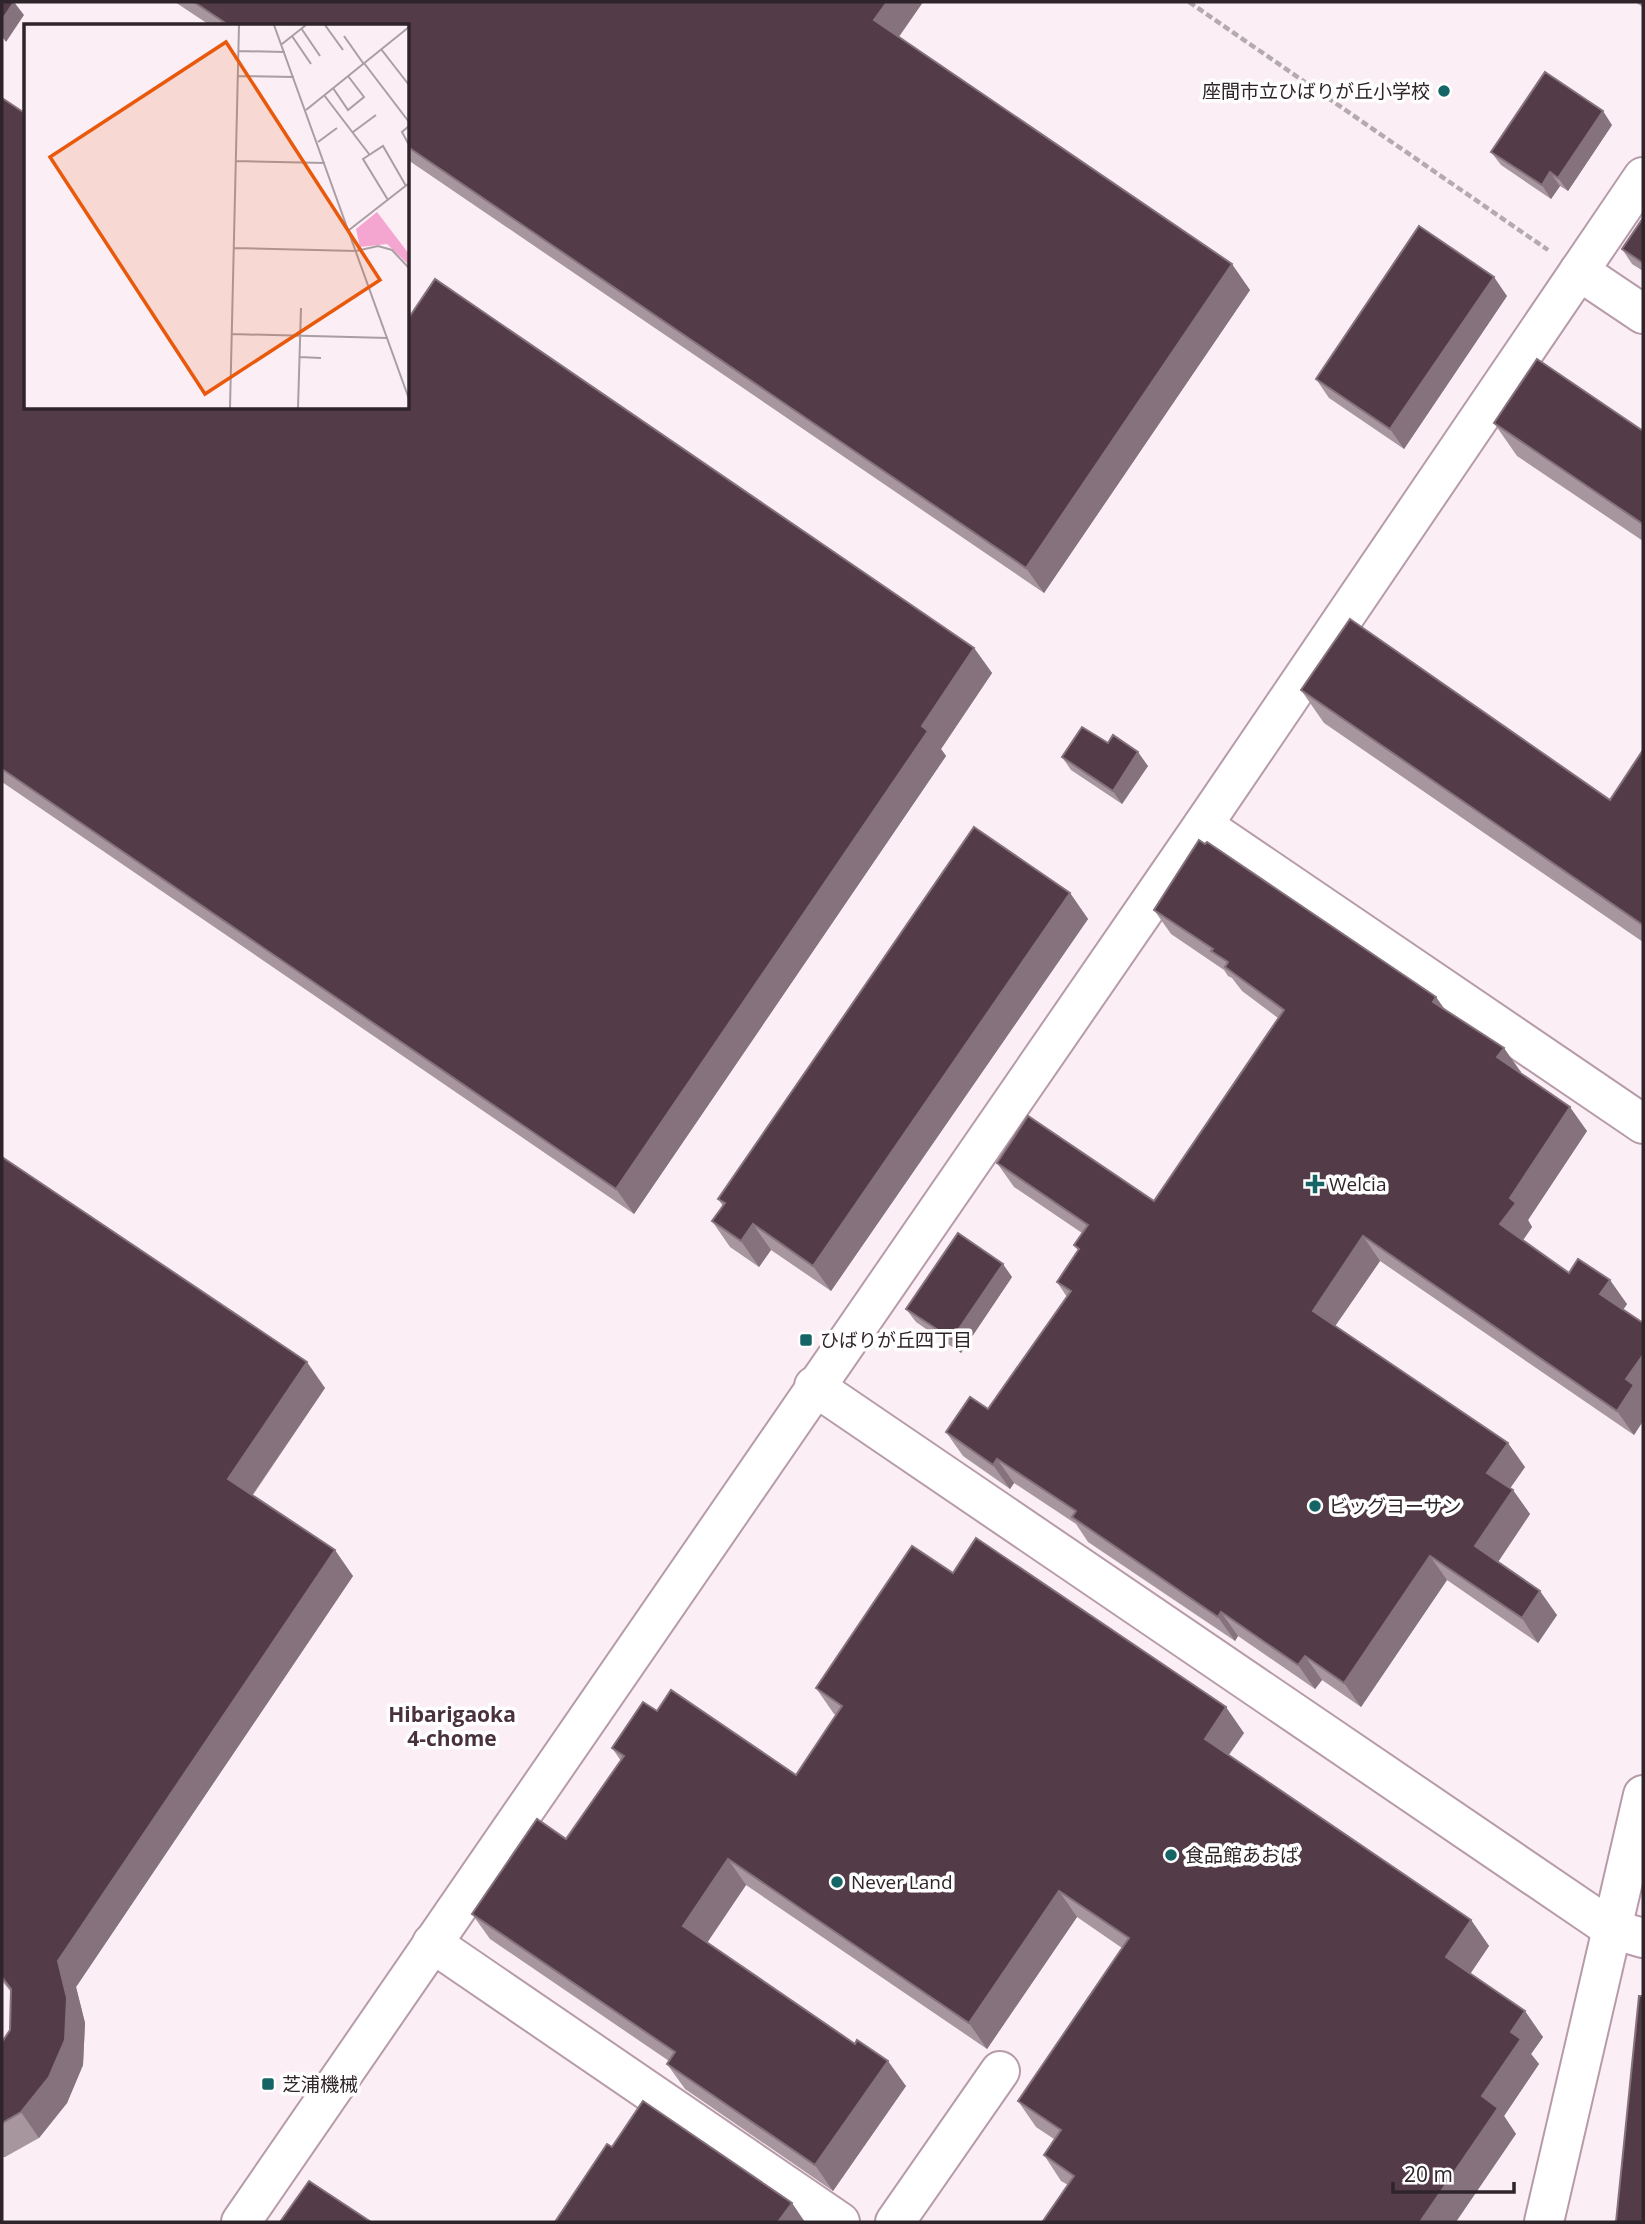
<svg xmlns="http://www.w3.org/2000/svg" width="1645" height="2224" font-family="'Open Sans','Noto Sans JP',sans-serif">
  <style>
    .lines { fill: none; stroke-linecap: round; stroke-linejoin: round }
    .minor-casing { stroke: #b79ba9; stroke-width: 42 }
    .path { stroke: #b5aaaf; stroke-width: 4.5; stroke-dasharray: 7 3.5; stroke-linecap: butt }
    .minor { stroke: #fff; stroke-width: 38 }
    .wall { fill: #a7969e }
    .shaded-wall { fill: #85727c }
    .building { fill: #533c48; stroke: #85727c; stroke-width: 2 }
    .poi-dot { fill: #166566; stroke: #fff; stroke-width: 2.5 }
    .labels { text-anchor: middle; stroke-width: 7; stroke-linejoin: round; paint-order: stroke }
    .poi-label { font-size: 19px; fill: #2f2429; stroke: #fff; text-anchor: start }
    .neighbourhood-label { font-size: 21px; font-weight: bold; fill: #49323e; stroke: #fff }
    .inset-road { fill: none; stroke: #a99ea3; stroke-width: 2 }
    .view { fill: #e8590c; fill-opacity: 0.15; stroke: #e8590c; stroke-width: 3.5 }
    .inset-edge { fill: none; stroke: #2f2429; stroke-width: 3.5 }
  </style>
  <rect width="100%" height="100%" fill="#fbeff5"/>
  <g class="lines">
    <defs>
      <g id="minor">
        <path d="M1579,271L1643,314"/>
        <path d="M1203,825L1643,1124"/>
        <path d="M814,1386L1612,1929L1643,1938"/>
        <path d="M432,1943L840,2222"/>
        <path d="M241,2222L1203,825L1643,177"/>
        <path d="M895,2222L1000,2071"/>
        <path d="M1544,2222L1643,1795"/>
      </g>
    </defs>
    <use href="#minor" class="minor-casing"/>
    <path class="path" d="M1189,2L1548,250"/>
    <use href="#minor" class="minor"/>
  </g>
  <g class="wall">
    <path d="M175,2H923L899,37L1250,290L1044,593L408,160V26H211Z"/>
    <path d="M1635,2H1643V7Z"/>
    <path d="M2,98L26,408L974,648L992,673L941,749L946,756L634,1214L2,782Z"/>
    <path d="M1612,125L1568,191L1560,186L1551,199L1501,165L1491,152Z"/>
    <path d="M1643,218V271L1632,264L1622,249Z"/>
    <path d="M1507,296L1404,449L1329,398L1316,379Z"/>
    <path d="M1494,423L1643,431V541L1517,456Z"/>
    <path d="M1301,690L1610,800L1643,750V942L1324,723Z"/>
    <path d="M1108,743L1148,766L1122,804L1071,770L1062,757Z"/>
    <path d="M1070,893L1088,919L831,1291L771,1250L759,1267L730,1247L712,1221L723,1206L718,1199Z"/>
    <path d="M1154,910L1444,1009L1521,1072L1520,1073L1587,1131L1528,1220L1532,1227L1523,1240L1569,1273L1627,1304L1623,1310L1643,1323V1421L1634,1435L1380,1261L1335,1326L1525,1467L1510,1488L1530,1514L1498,1562L1557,1615L1538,1643L1447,1580L1361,1707L1322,1680L1315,1689L1238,1636L1235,1641L1088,1542L1076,1524L1014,1483L1010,1489L963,1456L946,1432L988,1409L1067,1297L1057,1282L1078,1250L1074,1245L1082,1233L1014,1187L997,1163L1154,1201L1278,1018L1242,991L1232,978L1228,976L1224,970L1171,934Z"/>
    <path d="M2,1157L325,1388L253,1495L353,1576L76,1987L85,2023L83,2065L67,2103L39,2138L5,2157H2V2042L10,2030L11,1992L2,1981Z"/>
    <path d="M1012,1277L961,1353L916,1322L906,1309Z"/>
    <path d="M953,1573L1244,1733L1229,1755L1471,1920L1489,1946L1470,1974L1543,2037L1531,2054L1539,2064L1504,2116L1516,2134L1068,2185L1061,2181L1044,2155L1054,2139L1036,2127L1018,2101L1122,1948L1077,1917L987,2049L746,1885L707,1942L906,2086L833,2191L685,2089L667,2064L669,2061L490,1939L472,1914L566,1839L621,1761L612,1748L657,1711L796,1775L836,1715L834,1714L816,1688Z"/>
  </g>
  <g class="shaded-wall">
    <path d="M14,2L24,15L6,42L2,36V20Z"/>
    <path d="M887,2H923L892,46L874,20Z"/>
    <path d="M1603,111L1612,125L1568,191L1558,178Z"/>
    <path d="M1550,172L1560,186L1551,199L1542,185Z"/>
    <path d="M1232,264L1250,290L1044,593L1026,568Z"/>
    <path d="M1494,277L1507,296L1404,449L1390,429Z"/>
    <path d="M974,648L992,673L941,749L946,756L634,1214L616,1189Z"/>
    <path d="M1138,752L1148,766L1122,804L1113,791Z"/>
    <path d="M1070,893L1088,919L831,1291L813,1266Z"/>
    <path d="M1436,997L1453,1021L1433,1002Z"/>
    <path d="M1504,1048L1521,1072L1514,1082L1497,1057Z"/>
    <path d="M1570,1107L1587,1131L1528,1220L1532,1227L1517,1249L1500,1224L1510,1198Z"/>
    <path d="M753,1224L771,1250L759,1267L741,1241Z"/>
    <path d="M1363,1236L1380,1261L1329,1335L1313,1311Z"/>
    <path d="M1003,1264L1012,1277L961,1353L952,1339Z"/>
    <path d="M1610,1280L1627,1304L1617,1318L1600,1294Z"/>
    <path d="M1643,1355V1421L1634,1435L1617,1411L1626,1379Z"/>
    <path d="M307,1362L325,1388L246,1504L228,1479Z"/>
    <path d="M1508,1443L1525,1467L1504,1497L1487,1473Z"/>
    <path d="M997,1459L1014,1483L1010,1489L993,1465Z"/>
    <path d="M1513,1490L1530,1514L1492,1571L1475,1546Z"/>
    <path d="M335,1550L353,1576L76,1987L85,2023L83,2065L67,2103L39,2138L21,2112L58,1961Z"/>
    <path d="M1430,1556L1447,1580L1361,1707L1344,1683Z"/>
    <path d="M1540,1591L1557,1615L1538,1643L1522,1618Z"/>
    <path d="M1221,1612L1238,1636L1235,1641L1218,1617Z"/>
    <path d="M1305,1656L1322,1680L1315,1689L1298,1665Z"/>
    <path d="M1226,1707L1244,1733L1222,1764L1205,1739Z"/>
    <path d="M728,1859L746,1885L701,1952L683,1926Z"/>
    <path d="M1059,1891L1077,1917L987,2049L969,2023Z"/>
    <path d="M1471,1920L1489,1946L1464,1983L1446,1957Z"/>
    <path d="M1525,2011L1543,2037L1531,2054L1539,2064L1504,2116L1516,2134L1456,2222H1420L1511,2032Z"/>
    <path d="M888,2061L906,2086L833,2191L815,2165Z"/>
    <path d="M792,2203L805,2222H778Z"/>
  </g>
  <g class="building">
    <path d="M2,2H14L2,20Z"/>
    <path d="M194,2H887L874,20L1232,264L1026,568L408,147V26H230Z"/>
    <path d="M1545,72L1603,111L1558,178L1550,172L1542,185L1491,152Z"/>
    <path d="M2,98L26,114V408H408V319L435,279L974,648L922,726L928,731L616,1189L2,769Z"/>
    <path d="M1643,218V263L1622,249Z"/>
    <path d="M1419,226L1494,277L1390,429L1316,379Z"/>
    <path d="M1537,359L1643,431V524L1494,423Z"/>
    <path d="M1350,619L1610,800L1643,750V925L1301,690Z"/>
    <path d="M1082,727L1108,743L1113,735L1138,752L1113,791L1062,757Z"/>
    <path d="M974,827L1070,893L813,1266L753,1224L741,1241L712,1221L725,1203L718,1199Z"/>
    <path d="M1199,840L1205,844L1207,842L1436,997L1433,1002L1504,1048L1497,1057L1570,1107L1510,1198L1516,1203L1500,1224L1569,1273L1578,1259L1610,1280L1600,1294L1643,1323V1355L1626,1379L1634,1385L1617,1411L1363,1236L1313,1311L1508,1443L1487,1473L1513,1490L1475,1546L1540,1591L1522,1618L1430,1556L1344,1683L1305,1656L1298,1665L1221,1612L1218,1617L1072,1517L1076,1511L997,1459L993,1465L946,1432L970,1397L988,1409L1071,1291L1057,1282L1079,1249L1074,1245L1088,1225L997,1163L1028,1116L1154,1201L1284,1010L1225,967L1228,962L1211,951L1213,949L1154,910Z"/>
    <path d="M2,1157L307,1362L228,1479L335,1550L58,1961L67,1998L65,2040L49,2077L21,2112L2,2123V2042L10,2030L11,1989L2,1977Z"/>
    <path d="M958,1233L1003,1264L952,1339L906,1309Z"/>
    <path d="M976,1538L1226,1707L1205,1739L1471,1920L1446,1957L1525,2011L1511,2032L1521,2039L1482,2096L1498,2108L1420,2222H1045L1043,2221L1074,2176L1044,2155L1061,2130L1018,2101L1129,1938L1059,1891L969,2023L728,1859L683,1926L855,2044L857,2040L888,2061L815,2165L667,2064L675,2052L472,1914L537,1819L566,1839L624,1756L612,1748L643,1702L657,1711L671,1690L796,1775L842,1706L816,1688L912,1546L953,1573Z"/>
    <path d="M1639,1996H1643V2222H1616Z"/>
    <path d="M643,2101L792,2203L778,2222H555L607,2144L612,2147Z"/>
    <path d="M309,2181L371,2222H280Z"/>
  </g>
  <g class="poi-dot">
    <circle cx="1444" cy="91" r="7"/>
    <path d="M1311.5 1173.5h7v7h7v7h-7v7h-7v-7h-7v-7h7z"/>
    <rect x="799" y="1333" width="14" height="14" rx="3.5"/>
    <circle cx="1315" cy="1506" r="7"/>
    <circle cx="1171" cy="1855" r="7"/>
    <circle cx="837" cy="1882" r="7"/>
    <rect x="261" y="2077" width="14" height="14" rx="3.5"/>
  </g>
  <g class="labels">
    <g class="poi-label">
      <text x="1430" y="98" text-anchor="end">座間市立ひばりが丘小学校</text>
      <text x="1329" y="1191">Welcia</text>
      <text x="820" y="1347">ひばりが丘四丁目</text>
      <text x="1329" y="1513">ビッグヨーサン</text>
      <text x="1185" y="1862">食品館あおば</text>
      <text x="851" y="1889">Never Land</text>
      <text x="282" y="2091">芝浦機械</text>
    </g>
    <g class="neighbourhood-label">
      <text x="452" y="1722">Hibarigaoka<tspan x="452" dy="24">4-chome</tspan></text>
    </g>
  </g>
  <g transform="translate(24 24)">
    <rect width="385" height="385" fill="#fbeff5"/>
    <path d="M353,188L385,230V241L363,220L336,223L332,205Z" fill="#f5a6d0"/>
    <path class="inset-road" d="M250,1L385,375M301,1L319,26M277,4L296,32M268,12L287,40M320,12L339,39M258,20L282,1M357,25L385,61M214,27L261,28M340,39L385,98M214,52L270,53M309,64L324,86L340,73L324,52M300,71L345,130M282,86L385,3M385,102L378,108L385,121M329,108L352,91M294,118L313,104M212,137L301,139M364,176L339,135L359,122L382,162M325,206L384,160M209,224L332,227L354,222L368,226L385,244M207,310L364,314M275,333L297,334M206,384L215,1M274,384L277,284"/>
    <path class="view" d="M202,18L356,256L181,370L26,133Z"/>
    <rect width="385" height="385" class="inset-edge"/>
  </g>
  <rect width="1645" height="2224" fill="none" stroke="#2f2429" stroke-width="7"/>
  <path d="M1393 2182v10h121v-10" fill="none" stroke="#2f2429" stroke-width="3.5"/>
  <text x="1404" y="2182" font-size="21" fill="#2f2429" stroke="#ffffff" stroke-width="5" paint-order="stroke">20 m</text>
</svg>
